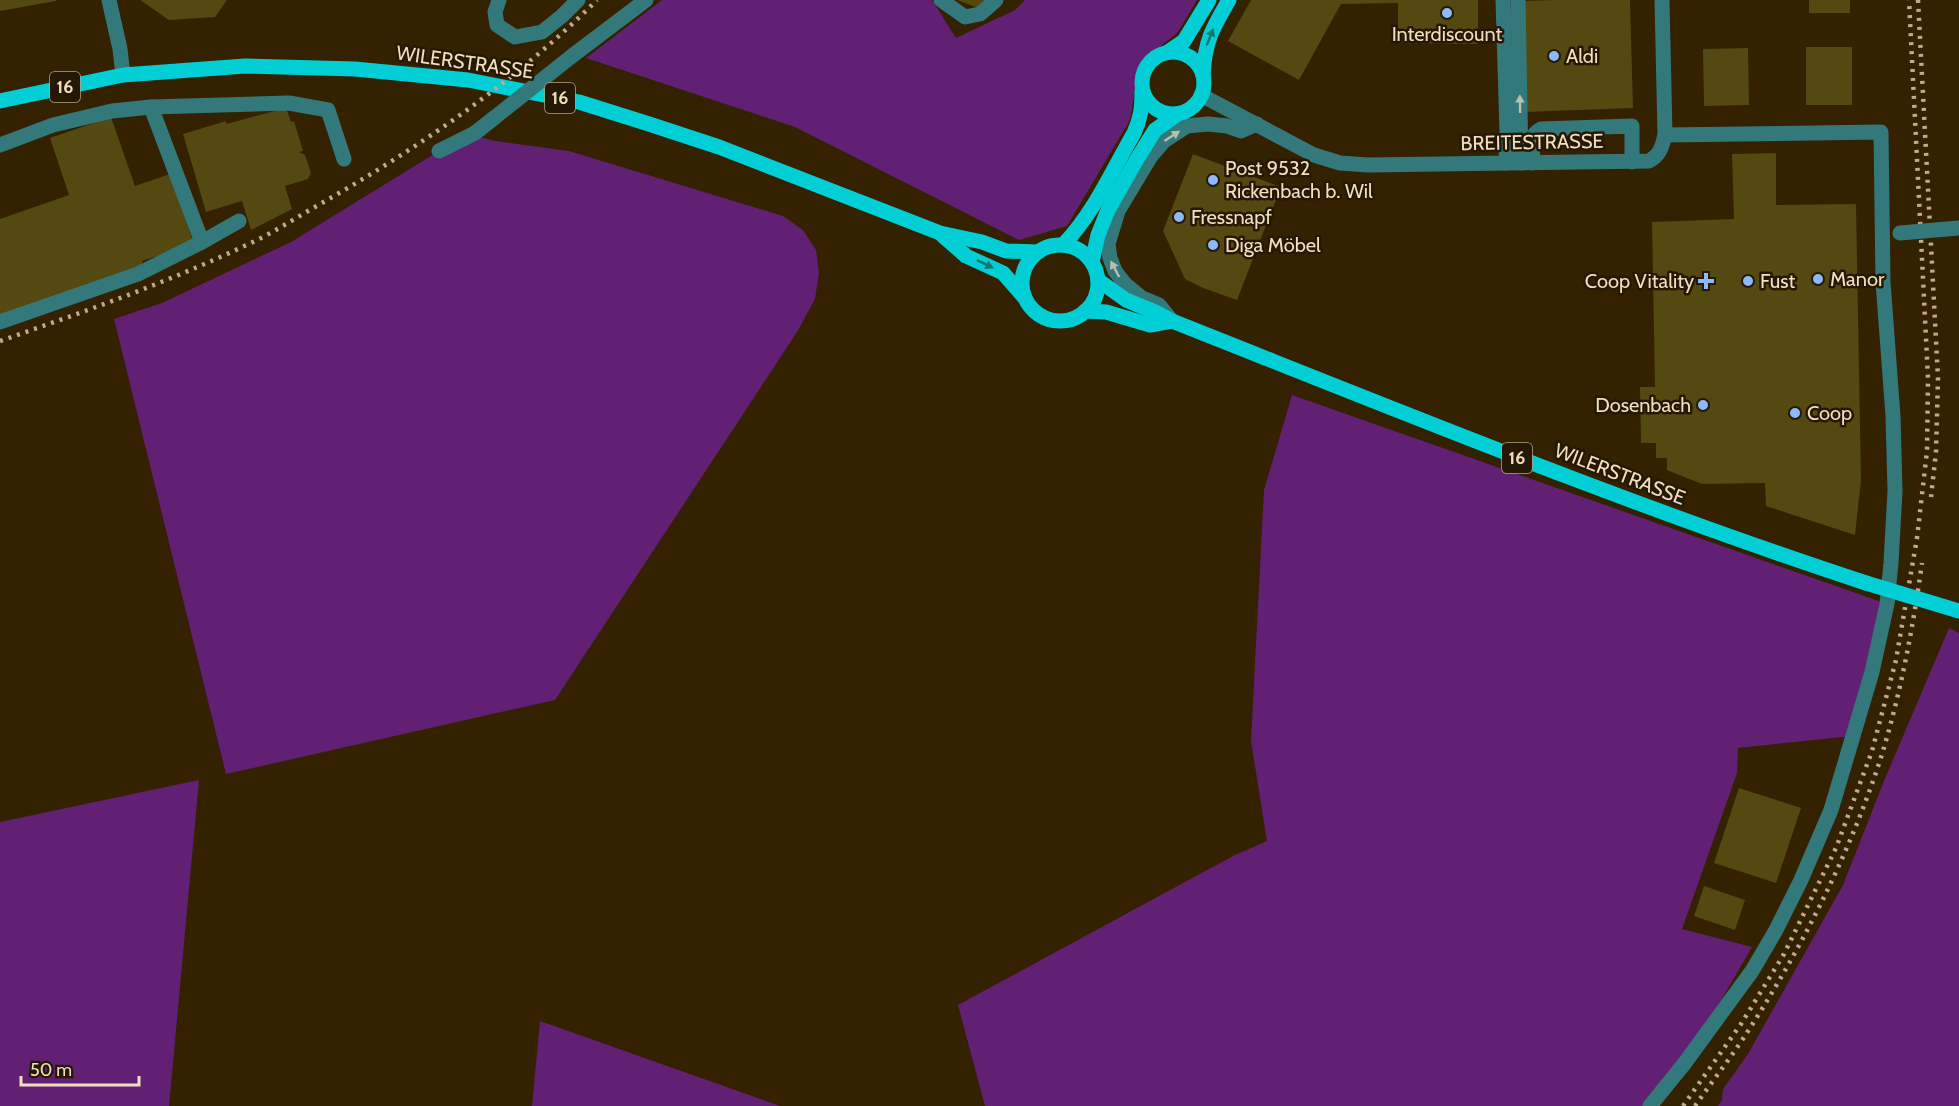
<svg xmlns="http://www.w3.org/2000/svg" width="1959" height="1106" font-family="Cabin,sans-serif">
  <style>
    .green { fill: #622074 }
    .building { fill: #534911 }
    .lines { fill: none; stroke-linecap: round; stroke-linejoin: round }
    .minor { stroke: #33797c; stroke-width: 15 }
    .major { stroke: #01cfd5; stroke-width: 15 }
    .rail { stroke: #c0ac8d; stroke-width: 4.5; stroke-dasharray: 3 6; stroke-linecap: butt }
    .minor-bridge { stroke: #33797c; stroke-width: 15 }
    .major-bridge { stroke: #01cfd5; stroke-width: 15 }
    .oneway { fill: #13746e }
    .oneway2 { fill: #b9c0ab }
    .poi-dot { fill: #8db9fc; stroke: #251906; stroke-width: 2 }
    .labels { text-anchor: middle; stroke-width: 5; stroke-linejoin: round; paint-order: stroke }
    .shield { fill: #251906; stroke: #b4a388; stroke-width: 1.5 }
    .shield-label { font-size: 18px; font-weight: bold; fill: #f2debf }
    .poi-label { font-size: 20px; fill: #f2debf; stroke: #251906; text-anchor: start }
    .street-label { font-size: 20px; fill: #f2debf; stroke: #251906 }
  </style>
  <rect width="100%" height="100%" fill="#332100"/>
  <g class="green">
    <path d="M662,0H932L956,38L1015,10L1025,0H1197L1178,32L1139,64L1130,120L1067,226L1019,240L795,127L586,58Z"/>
    <path d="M475,133L483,138L495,141L569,151L783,216L803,230L816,250L819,273L815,299L797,332L555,700L226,774L114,319L162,303L291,242L439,151Z"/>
    <path d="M1292,395L1887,604L1852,736L1738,748L1737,773L1682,929L1752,947L1684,1064L1650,1106H985L958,1005L1233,856L1267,841L1251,741L1264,490Z"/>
    <path d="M1949,628L1959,633V1106H1718L1722,1100L1723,1089L1748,1054L1843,885L1884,781Z"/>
    <path d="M199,780L169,1106H0V822Z"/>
    <path d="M540,1021L780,1106H532Z"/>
  </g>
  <g class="building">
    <path d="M0,0H56V1L0,11Z"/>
    <path d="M140,0H227L215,17L169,20Z"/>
    <path d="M957,0H985L981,9Z"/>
    <path d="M1251,0H1478V44L1398,43V3L1341,4L1299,80L1228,41Z"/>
    <path d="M1553,0H1630L1633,108L1525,112L1521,1Z"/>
    <rect x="1809" y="0" width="41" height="13"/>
    <rect x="1806" y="47" width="46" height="58"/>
    <path d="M1748,48L1749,105L1704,106L1703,49Z"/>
    <path d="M286,108L291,122L294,121L303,151L299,152L305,155L311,173L308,179L285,186L292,209L251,230L242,201L206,212L183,134L226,121V124Z"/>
    <path d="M111,117L135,186L170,174L194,244L142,261L144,267L0,316V219L69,195L50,138Z"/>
    <path d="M1776,153V205L1856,204L1861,480L1855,535L1766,506L1765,483L1702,484L1667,470V458H1656V443H1641L1640,387H1655L1652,222L1734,219L1732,154Z"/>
    <path d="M1193,154L1281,187L1237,300L1203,288L1185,279L1163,231Z"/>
    <path d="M1739,788L1801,808L1776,883L1714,863Z"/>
    <path d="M1704,886L1745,900L1735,930L1694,916Z"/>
  </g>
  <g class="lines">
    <g class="minor">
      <path d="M109,0L120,49L123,75"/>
      <path d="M499,0L495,12L497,25L515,37L542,32L562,16L578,0"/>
      <path d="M941,0L965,17L980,14L996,0"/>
      <path d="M1503,0L1507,132L1506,163"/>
      <path d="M1518,0L1521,163"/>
      <path d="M572,56L646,0"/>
      <path d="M1201,95L1314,155L1340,163L1368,165L1649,161C1660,155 1662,147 1665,135L1662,0"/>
      <path d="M151,107L202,242"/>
      <path d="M0,145L53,125L112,111L151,107L289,103L328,110L344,159"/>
      <path d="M439,151L475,133L494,118"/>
      <path d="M1533,163C1533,150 1528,135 1541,129L1632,126V162"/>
      <path d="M1172,321L1159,305L1142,298L1125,284L1115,271L1110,258L1108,244L1118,211L1151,156L1164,141L1187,126L1208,124L1227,126L1241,131L1257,124"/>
      <path d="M0,322L138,274L202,242L239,221"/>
      <path d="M1650,1106L1684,1064L1752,971L1776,930L1801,880L1831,810L1872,672L1887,604L1891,563L1895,491L1893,416L1883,282L1881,132L1665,135"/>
    </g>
    <g class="major">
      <circle cx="1173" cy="83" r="31"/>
      <path d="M1168,52L1184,41L1209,0"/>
      <path d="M1203,75C1205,41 1212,29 1229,0"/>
      <path d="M0,101L123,75L245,66L355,69L468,80L579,102L649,124L719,147L940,233L982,242L1006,251L1038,252"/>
      <path d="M942,235L966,256L1003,273L1025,298"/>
      <path d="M1063,245C1094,213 1112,171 1134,133C1141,118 1142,107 1142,91"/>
      <circle cx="1060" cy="283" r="38"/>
      <path d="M1092,262L1098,235L1108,210L1137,159L1155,130L1178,114"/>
      <path d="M1098,280L1126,300L1155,312L1172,321C1402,412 1631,506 1866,583"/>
      <path d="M1085,311L1106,312L1150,325L1172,321"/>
    </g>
    <g class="rail">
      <path d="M1918,0L1938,378L1936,452L1931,497"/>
      <path d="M0,341C87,311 174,280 257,240C279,229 299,216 320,204C419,148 517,80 597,0"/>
      <path d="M1683,1106L1741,1024L1784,954L1836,848L1872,751L1896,660L1917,538L1927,451L1928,378L1909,0"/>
      <path d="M1695,1106C1713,1080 1733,1055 1750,1028C1804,944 1852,849 1882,754C1901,692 1913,627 1922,563"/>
    </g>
    <g class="minor-bridge">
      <path d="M494,118L572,56"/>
      <path d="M1900,233L1959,228"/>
    </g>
    <path class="major-bridge" d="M1866,583L1959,611"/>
  </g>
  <defs><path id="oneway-solid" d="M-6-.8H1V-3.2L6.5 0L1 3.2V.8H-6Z" transform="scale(1.5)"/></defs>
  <g class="oneway">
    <use href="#oneway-solid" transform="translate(1210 37) rotate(-68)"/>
    <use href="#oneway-solid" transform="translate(985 264) rotate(26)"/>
  </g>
  <g class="oneway2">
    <use href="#oneway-solid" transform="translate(1520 104) rotate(-91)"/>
    <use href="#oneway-solid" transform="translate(1172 136) rotate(-33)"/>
    <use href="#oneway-solid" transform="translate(1115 269) rotate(-118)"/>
  </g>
  <g class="poi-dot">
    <circle cx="1447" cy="13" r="6"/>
    <circle cx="1554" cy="56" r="6"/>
    <circle cx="1213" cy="180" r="6"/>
    <circle cx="1179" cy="217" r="6"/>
    <circle cx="1213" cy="245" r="6"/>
    <circle cx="1818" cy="279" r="6"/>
    <path d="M1703 272h6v6h6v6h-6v6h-6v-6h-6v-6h6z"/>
    <circle cx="1748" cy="281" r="6"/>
    <circle cx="1703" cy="405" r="6"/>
    <circle cx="1795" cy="413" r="6"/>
  </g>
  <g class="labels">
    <g class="shield">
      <rect x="50" y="72" width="30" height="30" rx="4.5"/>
      <rect x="545" y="83" width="30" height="30" rx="4.5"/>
      <rect x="1502" y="443" width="30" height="30" rx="4.5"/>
    </g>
    <g class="shield-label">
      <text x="65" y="93">16</text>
      <text x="560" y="104">16</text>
      <text x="1517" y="464">16</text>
    </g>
    <g class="poi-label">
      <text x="1447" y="41" text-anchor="middle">Interdiscount</text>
      <text x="1566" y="63">Aldi</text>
      <text x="1225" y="175">Post 9532<tspan x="1225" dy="23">Rickenbach b. Wil</tspan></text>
      <text x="1191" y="224">Fressnapf</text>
      <text x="1225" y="252">Diga Möbel</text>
      <text x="1830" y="286">Manor</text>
      <text x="1694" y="288" text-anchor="end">Coop Vitality</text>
      <text x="1760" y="288">Fust</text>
      <text x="1691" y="412" text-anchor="end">Dosenbach</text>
      <text x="1807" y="420">Coop</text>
    </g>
    <g class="street-label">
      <text transform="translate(465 62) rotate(8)" y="7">WILERSTRASSE</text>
      <text transform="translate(1532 142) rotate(-1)" y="7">BREITESTRASSE</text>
      <text transform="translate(1620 474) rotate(21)" y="7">WILERSTRASSE</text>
    </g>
  </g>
  <path d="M21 1076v9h118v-9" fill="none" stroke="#f2debf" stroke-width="3"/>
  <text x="30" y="1076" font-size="18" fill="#f2debf" stroke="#251906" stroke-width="4.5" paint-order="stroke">50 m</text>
</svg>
